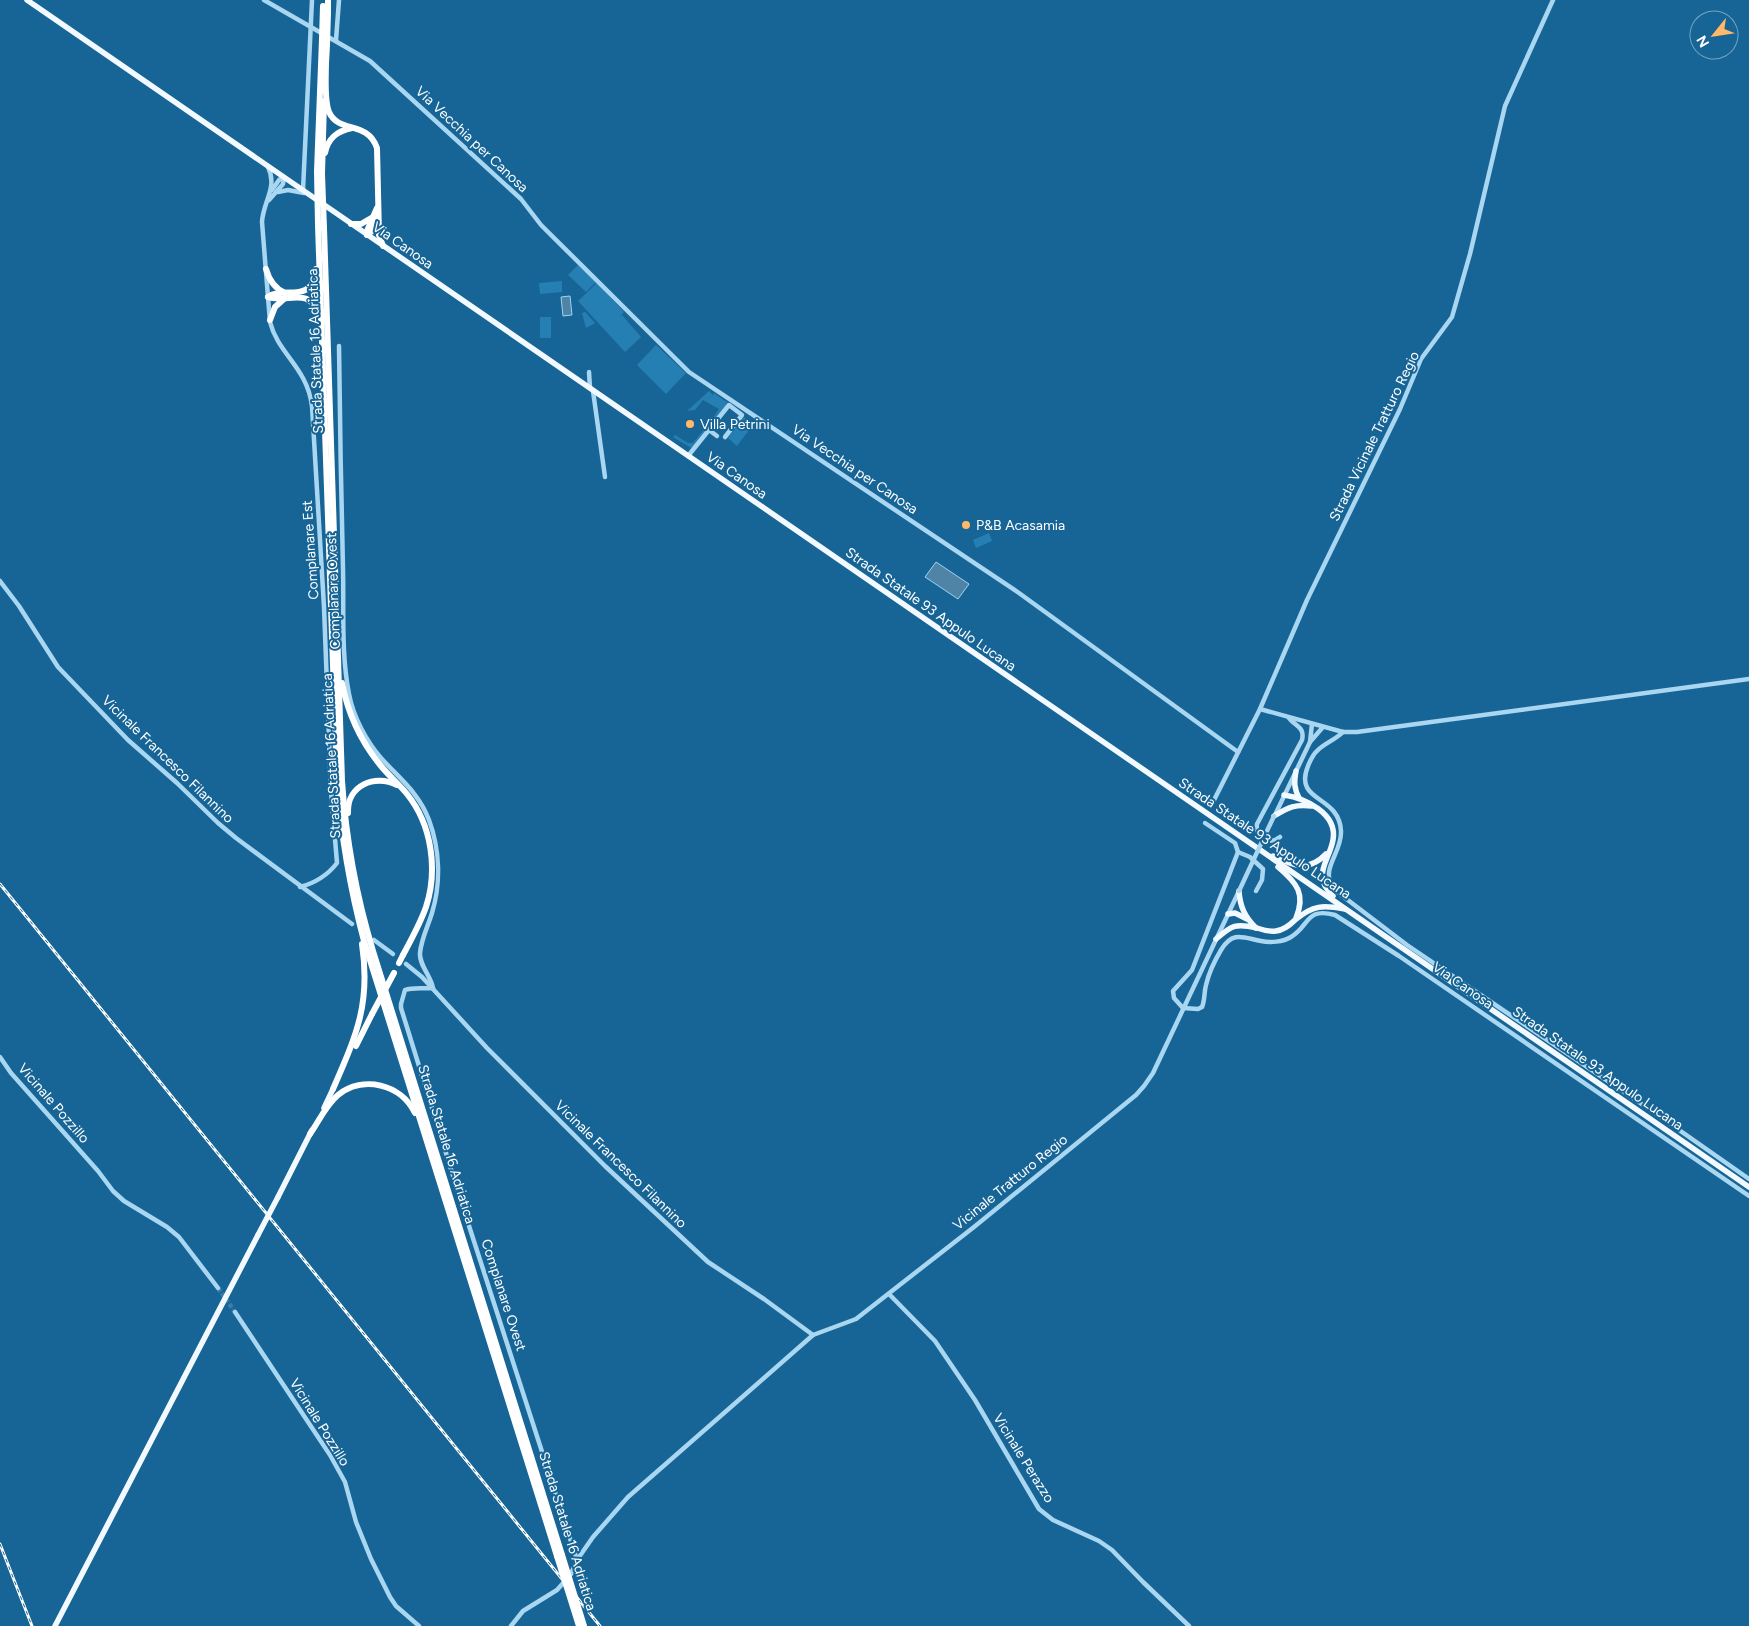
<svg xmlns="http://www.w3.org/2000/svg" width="1749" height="1626" font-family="Figtree,sans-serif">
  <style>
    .green { fill: #267fb3 }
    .water { fill: #4f84a6; stroke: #9bd4f4 }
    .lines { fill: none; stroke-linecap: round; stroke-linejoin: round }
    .minor-tunnel { stroke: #3a7ca6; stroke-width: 4.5; stroke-dasharray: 4.5 2; stroke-linecap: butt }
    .minor { stroke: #a9d6f1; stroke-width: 4.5 }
    .major { stroke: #f3faff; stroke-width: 5.5 }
    .highway { stroke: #fff; stroke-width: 6 }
    .rail-casing { stroke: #fff; stroke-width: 3 }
    .rail { stroke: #176596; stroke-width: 1; stroke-dasharray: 4; stroke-linecap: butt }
    .minor-bridge { stroke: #a9d6f1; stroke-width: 4.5 }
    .major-bridge { stroke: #f3faff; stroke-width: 5.5 }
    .highway-bridge { stroke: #fff; stroke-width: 6 }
    .poi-dot { fill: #ffb969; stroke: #176596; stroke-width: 2 }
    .labels { text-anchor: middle; stroke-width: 4; stroke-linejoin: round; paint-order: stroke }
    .street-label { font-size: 14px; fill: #fff; stroke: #176596 }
    .poi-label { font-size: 14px; fill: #fff; stroke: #176596; text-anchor: start }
  </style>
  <rect width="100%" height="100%" fill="#176596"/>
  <g class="green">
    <path d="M578,265L596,282L586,292L568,275Z"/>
    <path d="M562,281V292L540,294L539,283Z"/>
    <path d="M597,283L624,312L619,317L622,315L641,337L625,352L578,301Z"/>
    <path d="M585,312L595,323L586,328L582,313Z"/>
    <rect x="540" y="317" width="11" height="21"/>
    <path d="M656,345L686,373L666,394L637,365Z"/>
    <path d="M709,391L713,395L714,393L728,403L693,449L673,437L675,435L688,443H693L712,420L719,409L703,400L695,410L687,411Z"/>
    <path d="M744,417L753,425L737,446L728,438Z"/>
    <path d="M989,533L992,541L976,548L973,540Z"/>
  </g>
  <g class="water">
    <path d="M570,296L572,315L563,316L561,297Z"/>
    <path d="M936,562L969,584L958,599L925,577Z"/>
  </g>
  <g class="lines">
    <path class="minor-tunnel" d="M218,1288L235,1312"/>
    <g class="minor">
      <path d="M264,0L370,61L521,199L541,225L689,372L1019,593L1238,752"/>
      <path d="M336,40L339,0"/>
      <path d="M268,167C278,187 263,202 262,222L270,322C278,354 307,367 312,406L324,607L331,791L337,863C327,876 315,883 300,887"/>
      <path d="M272,190L279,180L284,177"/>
      <path d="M303,190L312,0"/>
      <path d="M278,192L288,190L304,193"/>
      <path d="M269,200L283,184L284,177"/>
      <path d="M339,346C340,420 341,495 343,569C344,610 341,653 349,694C353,716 366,741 381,758C400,779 419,793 429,820C440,850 441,883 432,913C428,926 421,940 420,953C419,965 431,976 433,988"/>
      <path d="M589,372L590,388"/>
      <path d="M593,391L605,477"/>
      <path d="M709,430L717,436"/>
      <path d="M688,456L729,405L742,415L725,437"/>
      <path d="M0,581L19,606L58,667L128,740L177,783L218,823L236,838L352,924"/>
      <path d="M1260,709L1343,732H1357L1749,679"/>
      <path d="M1343,732C1335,740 1325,743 1318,750C1313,754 1310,761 1308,766C1293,803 1339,794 1341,831C1342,853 1321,867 1332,888L1407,945L1652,1111L1749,1179"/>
      <path d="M1310,742L1312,724"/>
      <path d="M1212,804L1260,709L1307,600L1400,409L1421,359L1452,317L1470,254L1505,106L1553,0"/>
      <path d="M1275,815L1310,742L1323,727"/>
      <path d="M1280,837C1269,846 1255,837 1257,824L1302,740C1305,727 1296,727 1289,718"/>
      <path d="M1238,852L1250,857L1263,869L1262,880L1256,891"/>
      <path d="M374,940L393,954"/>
      <path d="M406,964L422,977L487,1048L605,1166L708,1262L764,1299L813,1335"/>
      <path d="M433,988C424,989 413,987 405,990L401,1004V1008L460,1198L577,1560"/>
      <path d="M1183,1008L1198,1009L1202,1007C1205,1000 1204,992 1206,985C1209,972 1215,960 1221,950C1233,930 1244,938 1261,941C1270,943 1283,942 1291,937C1310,926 1305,907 1335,915L1399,956L1749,1196"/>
      <path d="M1183,1008L1174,998L1173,991L1192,970L1238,852L1235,843L1205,823"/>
      <path d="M0,1057L11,1073L98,1171L113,1191L124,1201L167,1227L179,1237L218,1288"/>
      <path d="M889,1294L935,1341L975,1400L1039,1509L1053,1520L1099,1541L1112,1550L1143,1582L1189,1626"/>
      <path d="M235,1312L330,1455L345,1482L356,1522L371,1559L390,1597L396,1606L419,1626"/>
      <path d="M511,1626L523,1611L557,1590L571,1574L577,1560L593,1537L628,1497L813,1335L856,1319L974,1227L1136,1095L1144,1086L1153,1073L1239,891"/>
    </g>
    <g class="major">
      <path d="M27,0L1749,1187"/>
      <path d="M1296,771C1294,782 1294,788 1299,798"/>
      <path d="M1284,795C1304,798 1338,813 1333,840C1329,862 1311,875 1333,896"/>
      <path d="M1274,816C1289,807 1295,804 1312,806"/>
      <path d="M1273,856C1293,865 1308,873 1326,854"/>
      <path d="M1278,867C1297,883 1306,894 1296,918"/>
      <path d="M1239,891C1240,907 1245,917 1256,928"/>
      <path d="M1228,914L1235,913L1247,919"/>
      <path d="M1216,939C1232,925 1236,923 1257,928C1263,930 1269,932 1276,931C1284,930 1290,925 1295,920C1313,905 1323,905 1345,909"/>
      <path d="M324,1108L333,1089"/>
      <path d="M278,1197L312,1130"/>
      <path d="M55,1626L258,1235"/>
    </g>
    <g class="highway">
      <path d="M328,12V0"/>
      <path d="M326,61C326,75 324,100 329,112C339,134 367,120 377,148L379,235L383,246"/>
      <path d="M326,63L327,45"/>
      <path d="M325,153C328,138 337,131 352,128"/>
      <path d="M317,171L322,39"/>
      <path d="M322,174L324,101"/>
      <path d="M351,224H361L373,217"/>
      <path d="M318,225L337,782C341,836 350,888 364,941L557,1556"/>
      <path d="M324,228L342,781C346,840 356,895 373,951L562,1555"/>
      <path d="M367,235V231L377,208"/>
      <path d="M367,235L372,231L377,220"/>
      <path d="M266,269C269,280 274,288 285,293"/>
      <path d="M268,297C287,304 311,284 318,317"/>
      <path d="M268,297C284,285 312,306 316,269"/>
      <path d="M270,320L275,307L285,298"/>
      <path d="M342,683C348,714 361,742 381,766C389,776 399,784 407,794C432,825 438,870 426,907C420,924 411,940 403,955"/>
      <path d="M348,813C347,785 375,774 397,785"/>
      <path d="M356,1046L372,1014"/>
      <path d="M333,1089C356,1036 371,1004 362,944"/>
      <path d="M310,1134C319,1121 326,1105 338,1095C363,1075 401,1084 415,1113"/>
    </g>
    <defs>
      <g id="rail">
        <path d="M0,884L600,1626"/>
        <path d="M0,1544L32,1626"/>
      </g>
    </defs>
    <use href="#rail" class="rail-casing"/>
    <use href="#rail" class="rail"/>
    <path class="minor-bridge" d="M1239,891L1274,816"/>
    <path class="major-bridge" d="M258,1235L278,1197"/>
    <g class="highway-bridge">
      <path d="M322,39L323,6"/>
      <path d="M327,45L328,12"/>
      <path d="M317,171L318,225"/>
      <path d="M322,174L324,228"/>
      <path d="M399,963L403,955"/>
      <path d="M372,1014L394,973"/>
      <path d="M562,1555L584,1626"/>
      <path d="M557,1556L579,1626"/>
    </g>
  </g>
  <g class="poi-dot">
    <circle cx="690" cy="424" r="5"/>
    <circle cx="966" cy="525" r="5"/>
  </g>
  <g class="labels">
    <g class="street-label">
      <text transform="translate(472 139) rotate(43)" y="5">Via Vecchia per Canosa</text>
      <text transform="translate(403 245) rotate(35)" y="5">Via Canosa</text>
      <text transform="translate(315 351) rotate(-92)" y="5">Strada Statale 16 Adriatica</text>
      <text transform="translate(1374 436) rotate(-64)" y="5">Strada Vicinale Tratturo Regio</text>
      <text transform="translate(855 469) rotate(34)" y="5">Via Vecchia per Canosa</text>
      <text transform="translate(737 475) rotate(35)" y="5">Via Canosa</text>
      <text transform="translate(310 550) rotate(-94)" y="5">Complanare Est</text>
      <text transform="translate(333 591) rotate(-92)" y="5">Complanare Ovest</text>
      <text transform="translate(931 609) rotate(35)" y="5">Strada Statale 93 Appulo Lucana</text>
      <text transform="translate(331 756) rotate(-93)" y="5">Strada Statale 16 Adriatica</text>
      <text transform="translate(168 759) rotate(44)" y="5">Vicinale Francesco Filannino</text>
      <text transform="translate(1265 838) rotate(34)" y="5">Strada Statale 93 Appulo Lucana</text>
      <text transform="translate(1463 985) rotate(35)" y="5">Via Canosa</text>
      <text transform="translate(1598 1068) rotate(35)" y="5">Strada Statale 93 Appulo Lucana</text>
      <text transform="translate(54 1103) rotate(49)" y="5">Vicinale Pozzillo</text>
      <text transform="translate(447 1144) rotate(73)" y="5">Strada Statale 16 Adriatica</text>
      <text transform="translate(621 1164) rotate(44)" y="5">Vicinale Francesco Filannino</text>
      <text transform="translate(1010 1182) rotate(-39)" y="5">Vicinale Tratturo Regio</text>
      <text transform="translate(504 1295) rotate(72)" y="5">Complanare Ovest</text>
      <text transform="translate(320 1422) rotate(58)" y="5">Vicinale Pozzillo</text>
      <text transform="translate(1024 1458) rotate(58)" y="5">Vicinale Perazzo</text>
      <text transform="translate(568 1531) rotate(73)" y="5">Strada Statale 16 Adriatica</text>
    </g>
    <g class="poi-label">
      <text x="700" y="429">Villa Petrini</text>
      <text x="976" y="530">P&amp;B Acasamia</text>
    </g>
  </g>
  <g transform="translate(1714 35) rotate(240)"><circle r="24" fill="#176596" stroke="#74a3c0"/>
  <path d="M0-4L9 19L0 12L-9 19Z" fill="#ffb969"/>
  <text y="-8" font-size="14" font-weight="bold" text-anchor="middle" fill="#ffffff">N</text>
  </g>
</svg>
